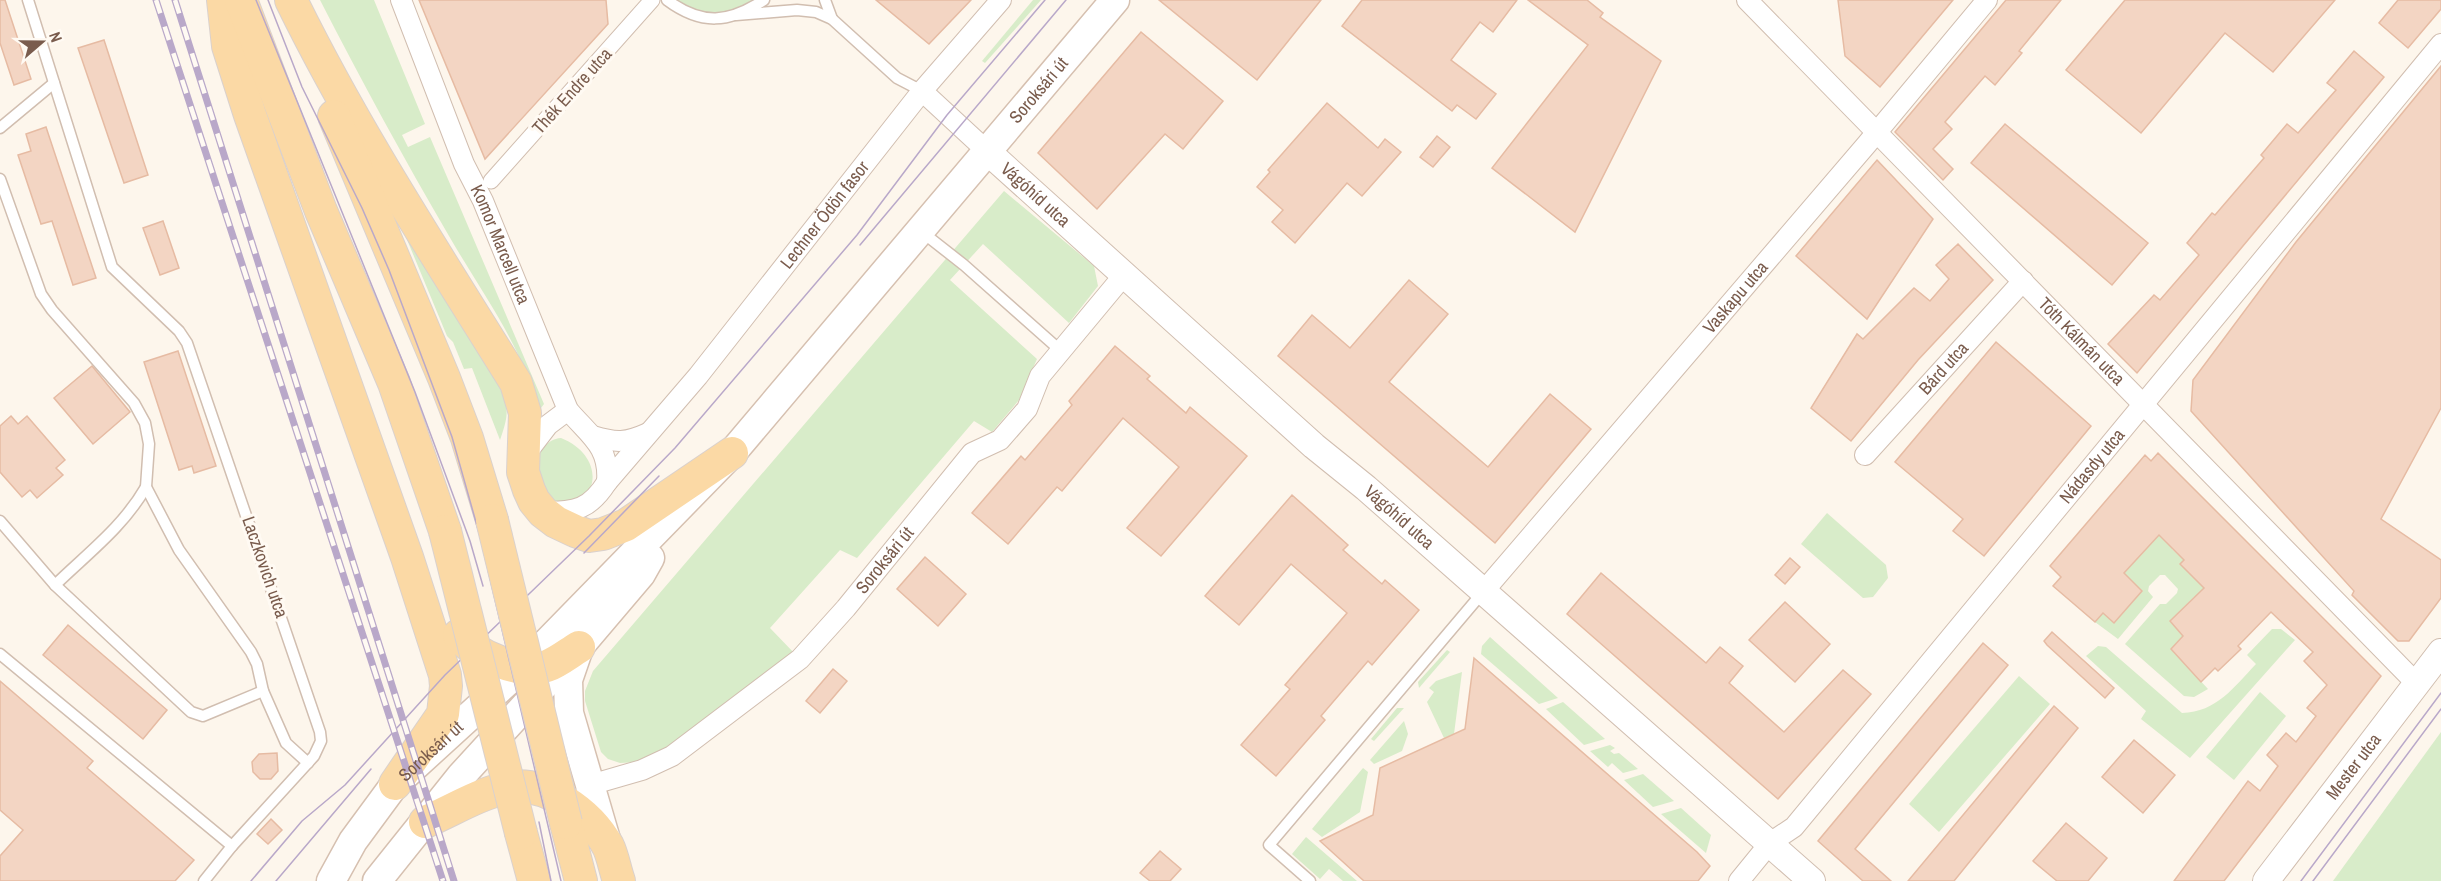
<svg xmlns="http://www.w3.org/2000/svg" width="2441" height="881" font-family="'Archivo Narrow',sans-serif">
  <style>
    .green { fill: #d8ecc9 }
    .building { fill: #f3d5c3; stroke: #e6bba3; stroke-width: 1.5 }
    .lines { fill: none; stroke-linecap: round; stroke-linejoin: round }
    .service-casing { stroke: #d1beb0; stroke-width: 13 }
    .pedestrian-casing { stroke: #d1beb0; stroke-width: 17 }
    .minor-casing { stroke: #d1beb0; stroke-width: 22 }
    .tertiary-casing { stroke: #d1beb0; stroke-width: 28 }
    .secondary-casing { stroke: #d6c0b0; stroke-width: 31 }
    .primary-casing { stroke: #dad1cd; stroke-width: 34 }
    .service { stroke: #fff; stroke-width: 10 }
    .pedestrian { stroke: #fff; stroke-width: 15 }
    .minor { stroke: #fff; stroke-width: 20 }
    .tertiary { stroke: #fff; stroke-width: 26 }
    .secondary { stroke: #fff; stroke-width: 28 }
    .primary { stroke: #fbd9a5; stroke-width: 32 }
    .tram { stroke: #b9a8c9; stroke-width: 1.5 }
    .rail-casing { stroke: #b9a8c9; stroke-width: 7 }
    .rail { stroke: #fffaf3; stroke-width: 4.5; stroke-dasharray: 14; stroke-linecap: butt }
    .primary-bridge-casing { stroke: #dad1cd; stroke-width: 34; stroke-linecap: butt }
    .primary-bridge { stroke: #fbd9a5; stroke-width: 32 }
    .labels { text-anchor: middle; stroke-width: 6; stroke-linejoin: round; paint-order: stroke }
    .street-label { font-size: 18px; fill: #7a5c4d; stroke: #fffaf3 }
  </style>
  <rect width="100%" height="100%" fill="#fdf6ec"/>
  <g class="green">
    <path d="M320,0H374L425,124L402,135L408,147L430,137L544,404L541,408L537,405C521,344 480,290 449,236C404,159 361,80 320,0Z"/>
    <path d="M668,0H764L716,19Z"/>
    <path d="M1033,0H1041L985,63L982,61Z"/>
    <path d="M381,177L499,386C510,410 508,416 500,440L472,368L464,369L453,342L447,336Z"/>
    <path d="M1004,191L1094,266L1098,286L1069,323L983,244L950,280L1037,359L1019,400L992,432L974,421L857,558L840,550L770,628L796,655L667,750L638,762L620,763L608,759L601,752L585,701V691L593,671Z"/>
    <path d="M561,438C609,457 600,514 550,501L534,463C541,452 546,439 561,438Z"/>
    <path d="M1827,513L1886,565L1888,578L1873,597L1863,598L1801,544Z"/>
    <path d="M2163,526L2179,542L2172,549L2184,560L2181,564L2206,583L2208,612L2194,597L2170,621L2183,636L2171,649L2208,689L2194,697L2184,696L2125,644L2160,604H2166L2177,593L2178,589L2165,575H2160L2149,586L2148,591L2153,597L2118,639L2095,622C2107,608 2110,591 2121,577C2134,559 2151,545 2163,526Z"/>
    <path d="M2272,629H2281L2295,640L2190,758L2141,719L2146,711L2086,656L2098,646L2106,647L2182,713C2217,712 2234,687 2256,664L2247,655Z"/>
    <path d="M1490,637L1558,698L1539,704L1481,654L1482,646Z"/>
    <path d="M1447,650L1450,652L1419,688L1418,682Z"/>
    <path d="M1462,672L1454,734L1444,738L1427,702L1434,692L1429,688L1436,681Z"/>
    <path d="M2019,676L2050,704L1939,832L1909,804Z"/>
    <path d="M2260,692L2286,716L2234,780L2206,757Z"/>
    <path d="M1563,702L1605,739L1584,745L1546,709Z"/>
    <path d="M1397,708H1404L1374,741L1371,739Z"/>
    <path d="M1404,721L1408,734L1402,751L1374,764L1370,760Z"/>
    <path d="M2441,732V881H2333Z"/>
    <path d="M1610,745L1615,748L1610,751L1614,754L1619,753L1638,769L1623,773L1612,763L1608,767L1590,751Z"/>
    <path d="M1363,768L1368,772L1360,812L1322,837L1312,829Z"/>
    <path d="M1643,774L1674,801L1653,807L1624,780Z"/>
    <path d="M1681,808L1711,835L1706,853L1661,814Z"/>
    <path d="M1306,837L1357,881H1343L1329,869L1320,879L1292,854Z"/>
  </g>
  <g class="building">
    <path d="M0,0H5L31,79L14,85L0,43Z"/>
    <path d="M419,0H606L608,24L485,159Z"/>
    <path d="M876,0H971L929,44Z"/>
    <path d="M1159,0H1321L1257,80Z"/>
    <path d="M1362,0H1517L1493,32L1480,22L1451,60L1496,94L1476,119L1457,105L1452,111L1342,26Z"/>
    <path d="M1528,0H1587L1603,13L1600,17L1661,61L1575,232L1492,168L1588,45Z"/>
    <path d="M1838,0H1953L1880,87L1845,56Z"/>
    <path d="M2006,0H2061L2019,51L2022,53L1995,85L1985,76L1945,122L1952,129L1933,149L1953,169L1943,180L1895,132Z"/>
    <path d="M2125,0H2335L2273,72L2225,33L2141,133L2066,70Z"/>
    <path d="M2398,0H2441V9L2408,48L2379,23Z"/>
    <path d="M1141,32L1223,101L1183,149L1165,134L1097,209L1038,153Z"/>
    <path d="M104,40L148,175L124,183L78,48Z"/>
    <path d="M2354,51L2384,77L2137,373L2108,344L2154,295L2160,300L2199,255L2187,243L2212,213L2215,215L2264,158L2261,155L2287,124L2298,133L2336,90L2327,83Z"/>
    <path d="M2441,66V408L2381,519L2441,560V598L2409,641H2398L2352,595L2354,591L2191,411L2193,380L2296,242Z"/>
    <path d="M1327,103L1378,148L1385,139L1401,152L1362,196L1347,183L1295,243L1272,222L1283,210L1257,187L1270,172L1268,170Z"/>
    <path d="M2005,124L2148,243L2112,285L1971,163Z"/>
    <path d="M46,127L96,278L73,285L52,221L41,224L18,155L31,151L26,134Z"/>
    <path d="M1437,136L1450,147L1433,167L1420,157Z"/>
    <path d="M1877,160L1933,219L1867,319L1796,256Z"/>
    <path d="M163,221L179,268L160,275L143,228Z"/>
    <path d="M1958,244L1993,280L1918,360L1851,441L1811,408L1857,334L1863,339L1914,288L1930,301L1949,279L1936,265Z"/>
    <path d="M1409,280L1448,314L1389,382L1488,467L1550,394L1591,429L1495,543L1278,356L1312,315L1350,348Z"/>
    <path d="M1996,342L2091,426L1984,556L1953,531L1963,519L1895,462Z"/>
    <path d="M1115,346L1150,376L1147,379L1186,413L1190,407L1247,456L1161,556L1127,528L1179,467L1123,418L1062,491L1057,487L1008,544L972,513L1021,456L1025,460L1072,405L1069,401Z"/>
    <path d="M178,351L216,466L194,473L192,466L179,470L144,362Z"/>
    <path d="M92,366L130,412L93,444L54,398Z"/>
    <path d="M11,416L18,424L27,416L65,460L56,468L63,475L37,498L30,490L22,497L0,472V426Z"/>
    <path d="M2158,453L2381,676L2224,881H2174L2248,781L2260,791L2278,766L2267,755L2286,733L2296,742L2316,716L2307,708L2327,685L2304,661L2313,652L2271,612L2238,646L2241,649L2218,671L2215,668L2201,682L2171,649L2183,636L2170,621L2204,588L2180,564L2184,560L2159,535L2124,573L2142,591L2114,623L2103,613L2095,622L2053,586L2061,577L2050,566L2145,455L2151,461Z"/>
    <path d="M1292,495L1348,545L1343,550L1382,584L1385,580L1419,610L1372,665L1368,661L1321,716L1325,720L1276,776L1241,745L1290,689L1285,685L1347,613L1291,564L1239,625L1205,596Z"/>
    <path d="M925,557L966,594L938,626L897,589Z"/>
    <path d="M1790,558L1800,567L1785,584L1775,575Z"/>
    <path d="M1601,573L1706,663L1720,647L1743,666L1729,683L1784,732L1843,670L1871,694L1778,799L1567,614Z"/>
    <path d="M1785,602L1830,644L1795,682L1749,640Z"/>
    <path d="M68,625L167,710L143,739L43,655Z"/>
    <path d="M2052,632L2114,688L2105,698L2047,645L2044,641Z"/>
    <path d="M1983,643L2008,665L1855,849L1891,881H1863L1818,841Z"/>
    <path d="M1474,658L1697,852L1710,866L1698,881H1364L1320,841L1373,815L1380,768L1465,729Z"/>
    <path d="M833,669L847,681L820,713L806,701Z"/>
    <path d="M0,681L93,761L87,768L194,860L175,881H0V856L23,830L0,810Z"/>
    <path d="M2054,706L2078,728L1954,881H1908Z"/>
    <path d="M2134,740L2175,775L2143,813L2102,777Z"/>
    <path d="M277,753L278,771L271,779H260L253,772L252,762L259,754Z"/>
    <path d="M271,819L282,830L268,844L257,834Z"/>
    <path d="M2066,823L2107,858L2088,881H2057L2033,861Z"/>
    <path d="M1160,851L1181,869L1170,881H1150L1140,873Z"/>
  </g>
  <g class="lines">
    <defs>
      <g id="service">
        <path d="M28,0L112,267L179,331L187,343L320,732L321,741L314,756L232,846L204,881"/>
        <path d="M667,0C702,26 729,23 764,0"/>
        <path d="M825,0L832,19"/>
        <path d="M736,15L797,10L816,12L832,19L897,78L922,91"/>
        <path d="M0,128L54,83"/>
        <path d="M0,179L41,294L52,310L134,403L145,423L149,444L146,487L179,550L251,652L257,664L263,691"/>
        <path d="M922,232L964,265L1061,351"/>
        <path d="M0,521L55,585L191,712L203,716L263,691L286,743L308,763"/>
        <path d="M55,585C88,553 123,527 146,487"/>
        <path d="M0,654L232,846"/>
        <path d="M1310,881L1269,845L1483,592"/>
      </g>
      <path id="pedestrian" d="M491,181L652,0"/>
      <g id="minor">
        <path id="s1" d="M401,0L464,164L483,201L568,410C589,435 610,446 607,482"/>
        <path id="s2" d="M1747,0L2417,684"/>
        <path d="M922,91L988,152"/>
        <path d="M593,436C616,443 626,443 648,433"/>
        <path d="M525,455L548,425L568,410"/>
        <path id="s3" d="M1865,455L2023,281"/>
        <path id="s4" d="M545,512C576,512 590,509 607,482L698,376L922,91L1001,0"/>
        <path id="s5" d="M1483,592L1867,144L1987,0"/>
        <path id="s6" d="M590,785L642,770L672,756L800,659L846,608L972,453L1000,440L1027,409L1040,376L1124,275"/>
        <path id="s7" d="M1739,881L1770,843L1794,827L2441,44"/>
      </g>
      <g id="tertiary">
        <path id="s8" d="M988,152L1314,446L1366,488L1812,881"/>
        <path id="s9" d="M2266,881L2441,652"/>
      </g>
      <g id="secondary">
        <path d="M578,651L568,680L569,713L607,843"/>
        <path id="s10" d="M331,881L353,841L395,784L522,668L732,453L1115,0"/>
        <path d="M377,881L461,776L579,647L641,574L650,558"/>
      </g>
      <g id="primary">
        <path d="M223,0L228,46L250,115L407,557L445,675L446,686L443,714L395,784"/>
        <path d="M241,0L321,211L394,383L445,531"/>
        <path d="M291,0C356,133 438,257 516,383L525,413L523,472L529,490L534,501L543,512L556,522L575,531L589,536L603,534L626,525L732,453"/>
        <path d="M334,116L444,378L467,438L492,520"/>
        <path d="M459,635C475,656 521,675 547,666C558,662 569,653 579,647"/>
        <path d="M425,822C451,811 478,794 506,788C544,779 590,813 608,846C613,856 615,870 619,881"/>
        <path d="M566,823L581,881"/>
        <path d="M521,833L534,881"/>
      </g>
    </defs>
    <use href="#service" class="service-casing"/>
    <use href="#pedestrian" class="pedestrian-casing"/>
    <use href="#minor" class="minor-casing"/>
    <use href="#tertiary" class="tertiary-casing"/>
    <use href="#secondary" class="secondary-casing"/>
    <use href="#primary" class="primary-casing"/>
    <use href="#service" class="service"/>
    <use href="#pedestrian" class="pedestrian"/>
    <use href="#minor" class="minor"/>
    <use href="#tertiary" class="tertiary"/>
    <use href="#secondary" class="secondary"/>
    <use href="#primary" class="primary"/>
    <g class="tram">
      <path d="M256,0L415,392L470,541L483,586"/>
      <path d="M268,0L302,87L362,208L389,270L452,437L481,540L561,881"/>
      <path d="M860,245L1066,0"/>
      <path d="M584,553L659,476"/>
      <path d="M539,822L551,881"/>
      <path d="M251,881L302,821L345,785L445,675L589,536L675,448L857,235L947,115L1045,0"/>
      <path d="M276,881L371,769"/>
      <path d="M2301,881L2441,693"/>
      <path d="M2313,881L2441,709"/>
    </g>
    <defs>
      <g id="rail">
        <path d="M156,0L443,881"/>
        <path d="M175,0L454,881"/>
      </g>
    </defs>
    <use href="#rail" class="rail-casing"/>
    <use href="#rail" class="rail"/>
    <defs>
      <g id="primary-bridge">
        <path d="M492,520L566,823"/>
        <path d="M445,531L521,833"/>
      </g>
    </defs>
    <use href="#primary-bridge" class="primary-bridge-casing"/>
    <use href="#primary-bridge" class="primary-bridge"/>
  </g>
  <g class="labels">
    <g class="street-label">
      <text transform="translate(572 91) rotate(-48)" y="6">Thék Endre utca</text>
      <text dy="6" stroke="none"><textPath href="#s10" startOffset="1064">Soroksári út</textPath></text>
      <text dy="6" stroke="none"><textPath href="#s8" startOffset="64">Vágóhíd utca</textPath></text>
      <text dy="6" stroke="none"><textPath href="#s4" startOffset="418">Lechner Ödön fasor</textPath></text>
      <text dy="6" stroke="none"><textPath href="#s1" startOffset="264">Komor Marcell utca</textPath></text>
      <text dy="6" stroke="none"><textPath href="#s5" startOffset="388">Vaskapu utca</textPath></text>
      <text dy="6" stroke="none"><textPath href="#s2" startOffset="478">Tóth Kálmán utca</textPath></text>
      <text dy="6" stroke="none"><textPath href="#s3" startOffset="117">Bárd utca</textPath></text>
      <text dy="6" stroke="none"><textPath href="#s7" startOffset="546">Nádasdy utca</textPath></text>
      <text dy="6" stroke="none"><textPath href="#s8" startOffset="550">Vágóhíd utca</textPath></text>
      <text dy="6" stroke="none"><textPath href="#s6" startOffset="378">Soroksári út</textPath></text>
      <text transform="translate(265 567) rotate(71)" y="6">Laczkovich utca</text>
      <text dy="6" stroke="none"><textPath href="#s10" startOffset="165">Soroksári út</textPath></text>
      <text dy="6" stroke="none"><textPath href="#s9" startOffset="144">Mester utca</textPath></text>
    </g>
  </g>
  <g transform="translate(42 42) rotate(70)" stroke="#fffaf3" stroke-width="4.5" paint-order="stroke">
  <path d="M0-4.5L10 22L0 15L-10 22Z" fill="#7a5c4d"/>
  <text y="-9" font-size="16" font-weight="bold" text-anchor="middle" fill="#7a5c4d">N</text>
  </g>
</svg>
